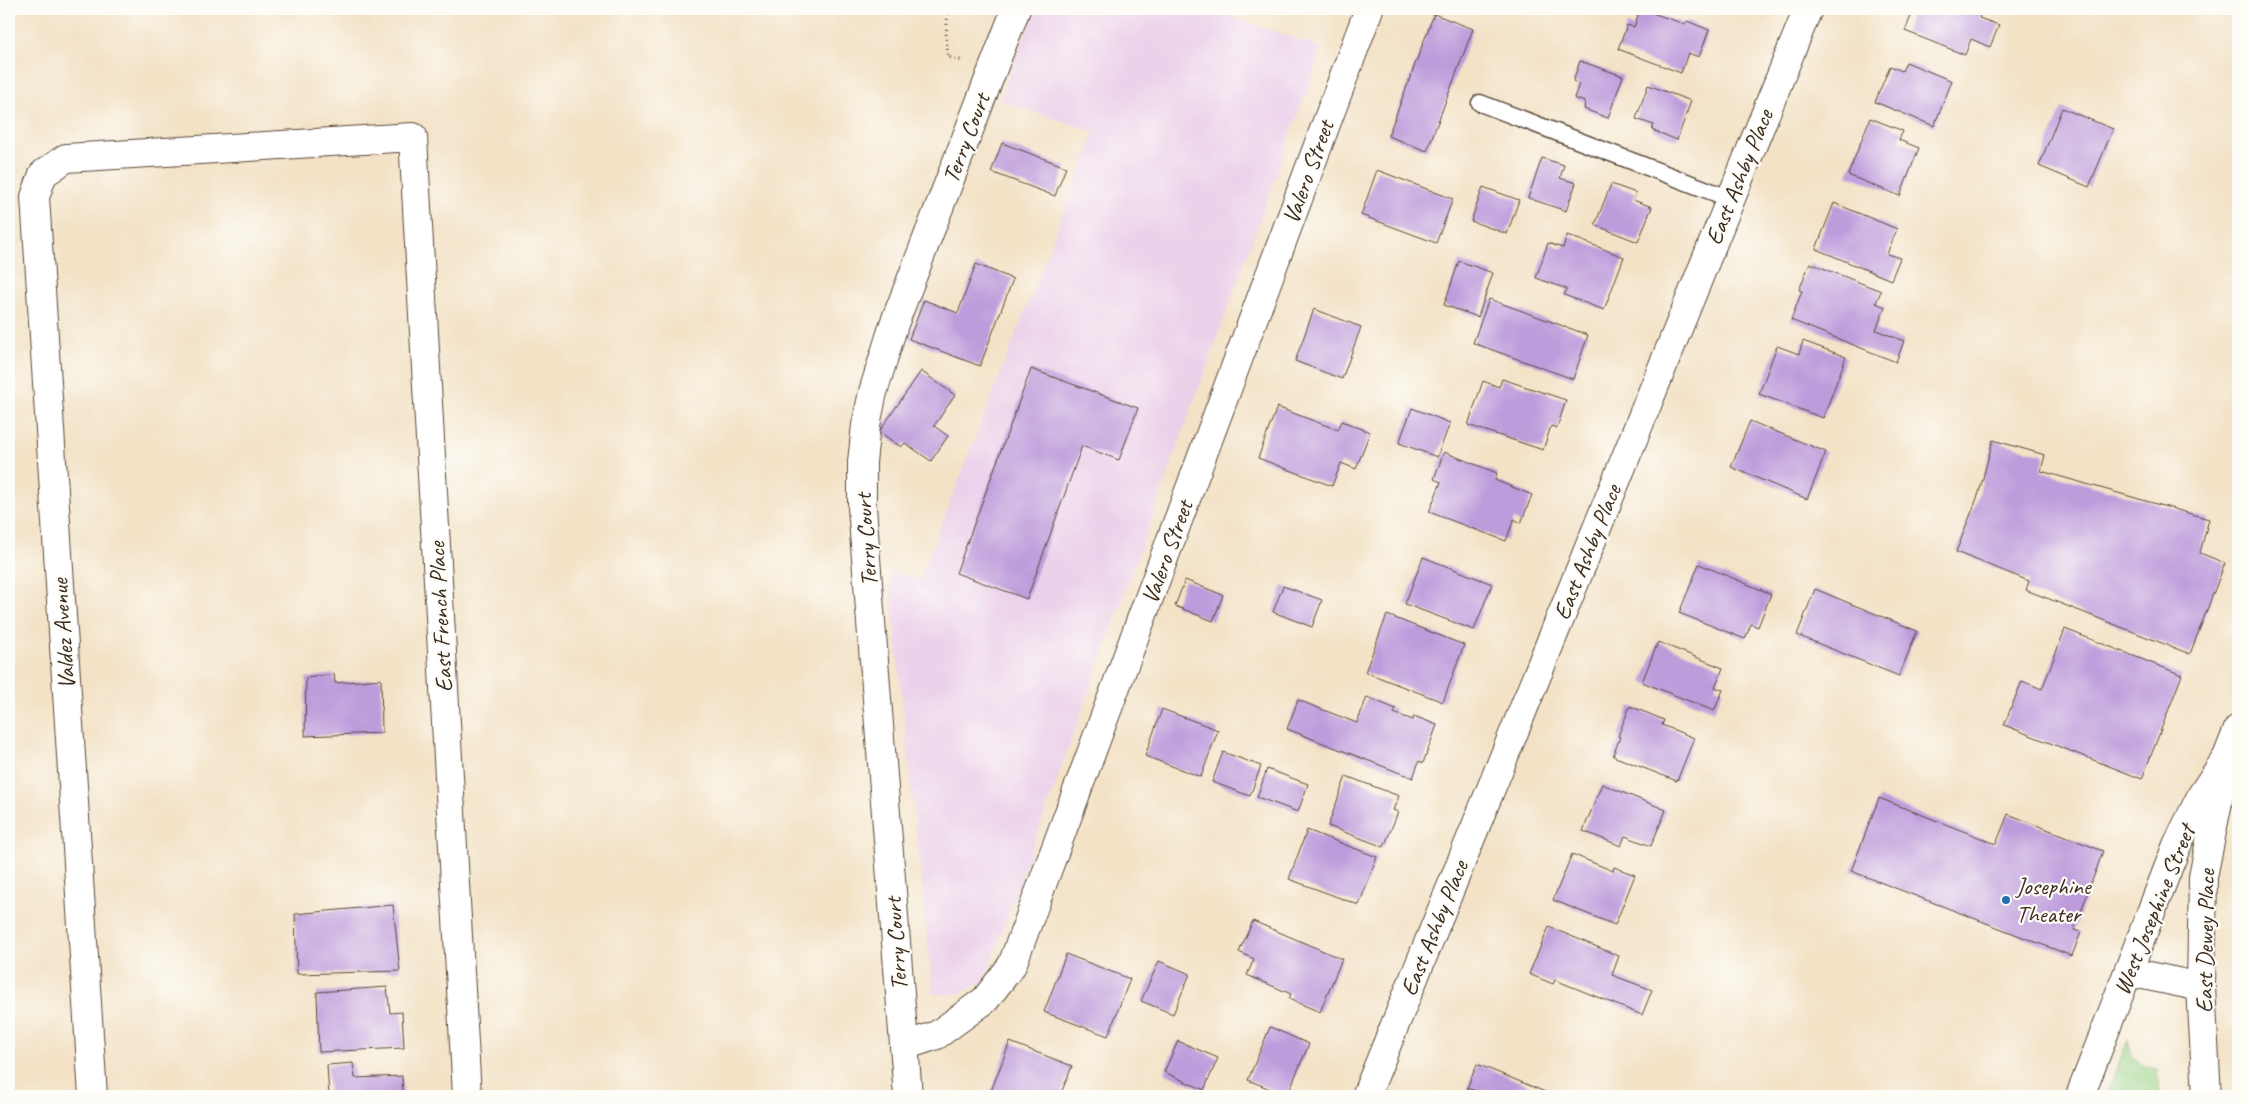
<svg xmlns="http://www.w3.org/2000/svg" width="2247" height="1105" font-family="Caveat,sans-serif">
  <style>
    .built { fill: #ecd1ea }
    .green { fill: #97d084; stroke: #697d51 }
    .building { fill: #be9bdb }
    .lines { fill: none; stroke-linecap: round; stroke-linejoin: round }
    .service-casing { stroke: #574637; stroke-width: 19 }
    .minor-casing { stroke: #574637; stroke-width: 30 }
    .tertiary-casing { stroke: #574637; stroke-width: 30 }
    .path { stroke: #574637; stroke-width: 3; stroke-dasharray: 1 4; stroke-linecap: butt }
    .service { stroke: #fff; stroke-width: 16 }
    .minor { stroke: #fff; stroke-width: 28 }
    .tertiary { stroke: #fff; stroke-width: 28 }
    .poi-dot { fill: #1f6fb2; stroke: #fdfcf7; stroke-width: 2 }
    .labels { text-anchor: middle; stroke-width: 4.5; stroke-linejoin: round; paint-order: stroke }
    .street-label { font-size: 24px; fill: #3b2a1e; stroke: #fdfcf7 }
    .poi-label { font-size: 24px; fill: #3b2a1e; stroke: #fdfcf7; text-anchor: start }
  </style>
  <rect width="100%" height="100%" fill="#fdfcf7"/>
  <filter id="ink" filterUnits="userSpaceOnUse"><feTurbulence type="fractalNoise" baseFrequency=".02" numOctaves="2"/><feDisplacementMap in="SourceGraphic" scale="10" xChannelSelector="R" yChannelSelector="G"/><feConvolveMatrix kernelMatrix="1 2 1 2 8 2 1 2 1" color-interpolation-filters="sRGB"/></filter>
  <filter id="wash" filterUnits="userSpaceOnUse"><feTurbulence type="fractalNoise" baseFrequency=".0096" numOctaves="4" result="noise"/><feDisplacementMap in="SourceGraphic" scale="20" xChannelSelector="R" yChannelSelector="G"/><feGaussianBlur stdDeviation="1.12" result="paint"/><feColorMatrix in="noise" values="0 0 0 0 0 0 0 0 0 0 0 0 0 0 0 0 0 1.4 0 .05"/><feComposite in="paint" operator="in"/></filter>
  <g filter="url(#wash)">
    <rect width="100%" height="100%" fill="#f3e2c6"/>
    <path class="built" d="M1034,9H1210L1322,48L984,981L958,994H933L889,572L920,579L1095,132L999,100Z"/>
    <path class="green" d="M2128,1040L2132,1058L2144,1066L2157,1069L2159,1096H2106Z"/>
    <g id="blocks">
      <g class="building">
        <path d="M1640,9L1685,24L1687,21L1709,30L1699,57L1688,53L1681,73L1618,49L1627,25L1634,27Z"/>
        <path d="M1914,9H1983L1979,18L1999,25L1990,47L1971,39L1965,55L1905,31Z"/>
        <path d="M1434,14L1473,29L1427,151L1388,136Z"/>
        <path d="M1580,61L1623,76L1608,118L1584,109L1585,102L1574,98L1579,84L1573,81Z"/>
        <path d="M1906,62L1952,81L1934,126L1875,102L1890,66L1902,71Z"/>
        <path d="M1648,85L1691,101L1677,140L1652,130L1654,125L1636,119Z"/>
        <path d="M2062,108L2113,129L2089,187L2039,166Z"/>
        <path d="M1870,118L1903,131L1899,140L1919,148L1900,196L1848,175Z"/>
        <path d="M1002,143L1066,167L1055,196L991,172Z"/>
        <path d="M1542,158L1564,165L1560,178L1576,183L1566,211L1528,198Z"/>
        <path d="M1377,170L1453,199L1436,243L1361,215Z"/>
        <path d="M1611,184L1636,193L1633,200L1652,207L1638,242L1595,225Z"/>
        <path d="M1483,187L1519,200L1507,234L1471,221Z"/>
        <path d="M1834,203L1897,229L1887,254L1900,258L1891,280L1816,249Z"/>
        <path d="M1567,235L1624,257L1604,310L1564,295L1567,289L1536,278L1548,243L1563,248Z"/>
        <path d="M1459,261L1493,273L1478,317L1444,305Z"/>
        <path d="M1810,263L1881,291L1876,303L1885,307L1876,330L1904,341L1896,362L1791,320L1802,291L1799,290Z"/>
        <path d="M976,264L1013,279L980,366L909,339L924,300L958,313Z"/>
        <path d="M1489,299L1588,335L1573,379L1473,343Z"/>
        <path d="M1314,309L1361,327L1342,379L1295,361Z"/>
        <path d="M1803,341L1846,357L1823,418L1759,394L1777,346L1799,354Z"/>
        <path d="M1031,369L1138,408L1119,460L1082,446L1027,599L956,573Z"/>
        <path d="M921,371L955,395L934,426L948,436L931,461L905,443L901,447L879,432Z"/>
        <path d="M1502,379L1566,400L1557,428L1551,426L1543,450L1468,425L1483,381L1499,387Z"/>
        <path d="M1277,407L1338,430L1342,421L1370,432L1356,469L1341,463L1332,486L1258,458Z"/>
        <path d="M1412,408L1450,423L1437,457L1399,443Z"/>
        <path d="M1750,421L1826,452L1807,499L1731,467Z"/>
        <path d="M1993,440L2045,455L2041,471L2209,519L2200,553L2225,563L2190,654L2026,590L2029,581L1956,552L1979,493Z"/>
        <path d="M1444,452L1497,473L1495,480L1532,495L1521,523L1514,519L1506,541L1429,512L1441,482L1434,479Z"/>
        <path d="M1423,557L1492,584L1474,630L1405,604Z"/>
        <path d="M1699,564L1771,594L1758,627L1751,624L1745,639L1679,613Z"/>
        <path d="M1185,580L1223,595L1213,621L1175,606Z"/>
        <path d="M1283,586L1322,600L1312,627L1273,612Z"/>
        <path d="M1815,589L1917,631L1899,676L1797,635Z"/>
        <path d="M1387,615L1464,645L1443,702L1365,672Z"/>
        <path d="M2065,629L2182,675L2142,779L2004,725L2022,681L2042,689Z"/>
        <path d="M1658,642L1723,668L1715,687L1723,690L1714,711L1642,682Z"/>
        <path d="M334,674L335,683L381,679L382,733L305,736L306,678Z"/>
        <path d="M1367,697L1396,709L1394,713L1413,720L1414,716L1437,725L1423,763L1419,761L1413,778L1287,729L1298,700L1357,723Z"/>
        <path d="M1630,706L1664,720L1662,725L1694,738L1677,781L1613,756L1620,737L1618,736Z"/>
        <path d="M1162,709L1218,730L1201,777L1145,756Z"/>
        <path d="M1223,752L1261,766L1250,796L1212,782Z"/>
        <path d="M1267,769L1308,784L1298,812L1257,797Z"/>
        <path d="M1346,776L1399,796L1393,810L1398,812L1384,847L1328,826Z"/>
        <path d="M1602,784L1666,810L1651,846L1625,836L1621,846L1583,831Z"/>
        <path d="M1879,798L1996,844L2008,814L2103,851L2074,930L2081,932L2072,956L1851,871Z"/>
        <path d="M1307,830L1377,857L1359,905L1289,879Z"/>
        <path d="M1572,854L1613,871L1614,867L1635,875L1615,925L1553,900Z"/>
        <path d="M393,905L400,971L297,974L295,914Z"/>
        <path d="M1253,921L1342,959L1320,1012L1289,999L1291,994L1247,975L1254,959L1239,952Z"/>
        <path d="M1549,927L1619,956L1612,975L1652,990L1642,1015L1555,980L1553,984L1529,974Z"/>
        <path d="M1066,954L1130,979L1108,1036L1044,1012Z"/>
        <path d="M1159,961L1190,974L1173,1014L1141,1001Z"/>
        <path d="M387,987L390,1013L402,1012L404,1048L319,1052L317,992Z"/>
        <path d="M1270,1027L1309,1044L1287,1096L1248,1080Z"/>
        <path d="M1178,1041L1218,1058L1204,1090L1164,1072Z"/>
        <path d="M1010,1042L1072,1066L1060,1096H989Z"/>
        <path d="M353,1063L355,1078L402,1076L403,1096H329L327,1065Z"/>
        <path d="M1477,1064L1555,1096H1474L1476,1091L1467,1088Z"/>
      </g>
    </g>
  </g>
  <g filter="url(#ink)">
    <use href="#blocks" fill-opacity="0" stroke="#574637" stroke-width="1"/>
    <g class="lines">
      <defs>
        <path id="service" d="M1480,103L1731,199"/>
        <g id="minor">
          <path d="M2129,972L2201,987"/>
          <path d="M904,1046L937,1035L985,1000L1012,965L1369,9"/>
          <path d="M93,1096L35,197L43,174L66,158L413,137L467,1096"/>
          <path d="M908,1096L862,507V462L866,425L873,392L894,324L1016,9"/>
          <path d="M1366,1096L1808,9"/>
        </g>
        <g id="tertiary">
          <path d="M2080,1096L2177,845L2201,796L2227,757L2238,729"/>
          <path d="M2207,1096L2201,987L2203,877L2224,771"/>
        </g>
      </defs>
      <use href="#service" class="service-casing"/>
      <use href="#minor" class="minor-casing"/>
      <use href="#tertiary" class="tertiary-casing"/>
      <path class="path" d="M948,9L946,36L948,57L963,61"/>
      <use href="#service" class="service"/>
      <use href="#minor" class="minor"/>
      <use href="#tertiary" class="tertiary"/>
    </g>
  </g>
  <circle class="poi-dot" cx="2006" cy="900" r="5"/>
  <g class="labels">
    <g class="street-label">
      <text transform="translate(966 138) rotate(-69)" y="8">Terry Court</text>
      <text transform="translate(1308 172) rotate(-70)" y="8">Valero Street</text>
      <text transform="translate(1739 177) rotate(-68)" y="8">East Ashby Place</text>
      <text transform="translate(866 540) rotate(-94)" y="8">Terry Court</text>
      <text transform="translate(1167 552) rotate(-70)" y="8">Valero Street</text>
      <text transform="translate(1587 552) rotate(-68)" y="8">East Ashby Place</text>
      <text transform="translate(440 617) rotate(-93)" y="8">East French Place</text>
      <text transform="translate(63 634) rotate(-94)" y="8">Valdez Avenue</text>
      <text transform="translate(2154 910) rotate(-68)" y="8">West Josephine Street</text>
      <text transform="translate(1434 928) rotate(-68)" y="8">East Ashby Place</text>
      <text transform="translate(2205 941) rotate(-89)" y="8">East Dewey Place</text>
      <text transform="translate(896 944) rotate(-94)" y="8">Terry Court</text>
    </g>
    <g class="poi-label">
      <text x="2016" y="894">Josephine<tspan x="2016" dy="28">Theater</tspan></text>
    </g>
  </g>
  <rect width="2247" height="1105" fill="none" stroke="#fdfcf7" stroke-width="30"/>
</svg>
